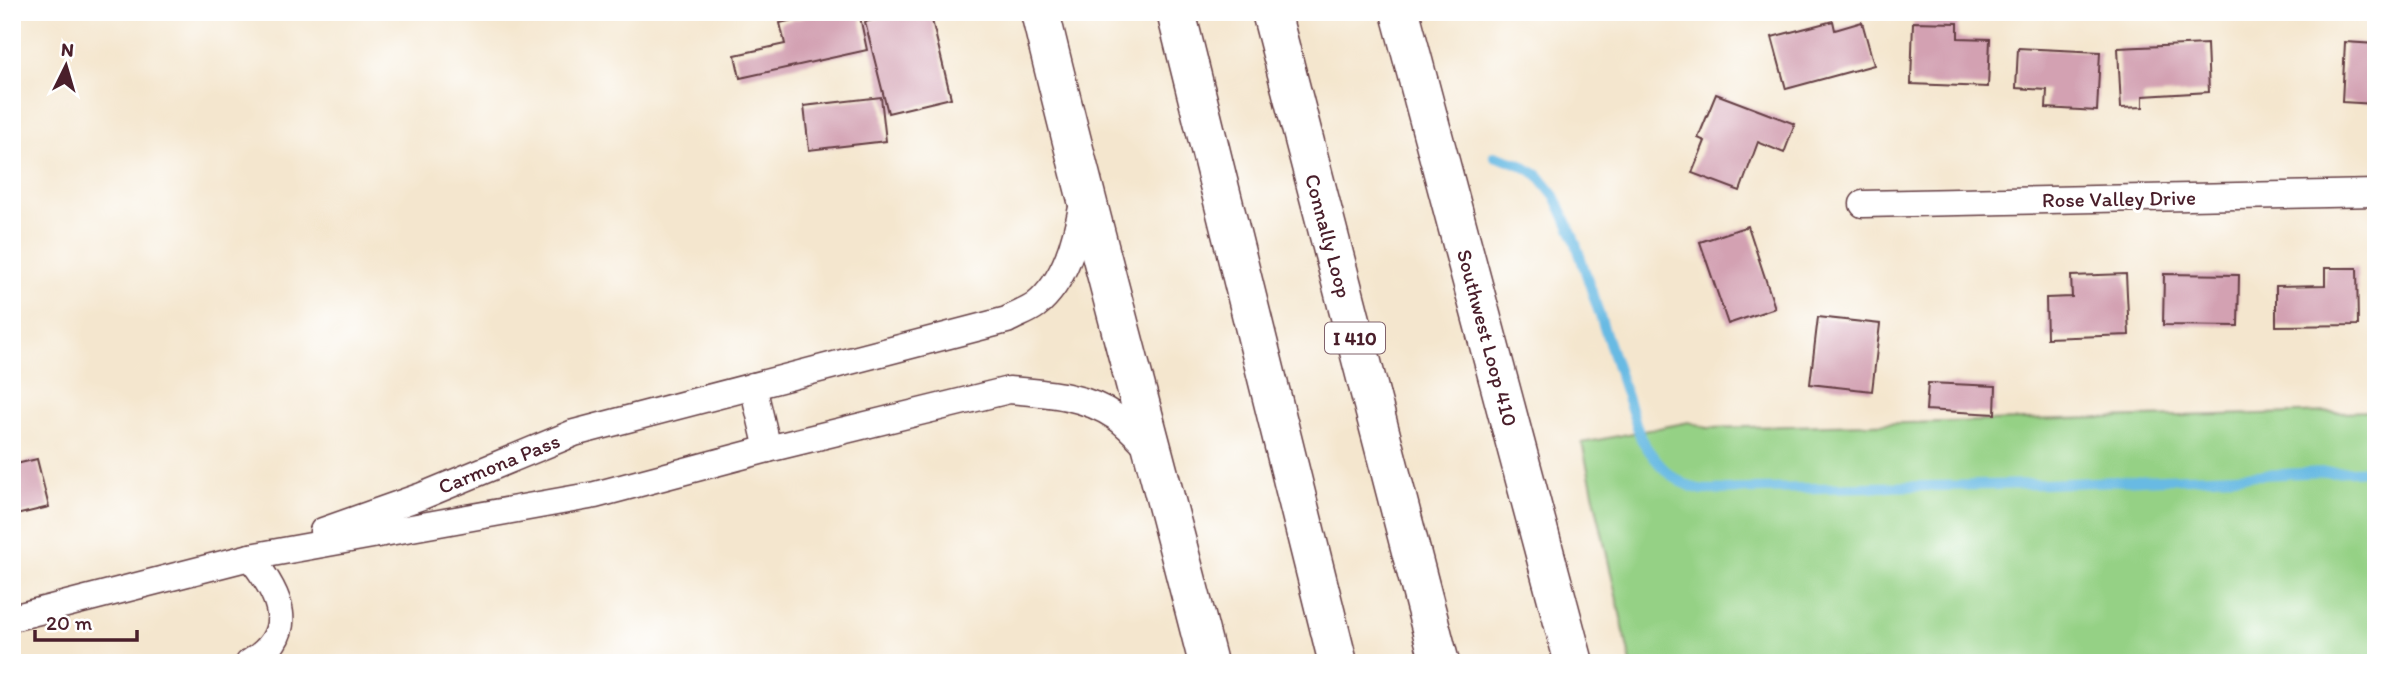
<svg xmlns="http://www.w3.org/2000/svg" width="2388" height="675" font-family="Itim,sans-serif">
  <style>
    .green { fill: #95d185; stroke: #707858; stroke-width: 2 }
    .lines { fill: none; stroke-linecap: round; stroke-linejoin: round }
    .stream { stroke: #67bae3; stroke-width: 10 }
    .building { fill: #d3a1b2 }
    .street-casing { stroke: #643d43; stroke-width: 29 }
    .secondary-casing { stroke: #643d43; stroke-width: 41 }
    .highway-casing { stroke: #643d43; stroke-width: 41 }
    .street { stroke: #fff; stroke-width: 26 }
    .secondary { stroke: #fff; stroke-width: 38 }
    .highway { stroke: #fff; stroke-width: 38 }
    .labels { text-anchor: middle; stroke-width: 6; stroke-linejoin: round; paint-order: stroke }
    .shield { fill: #fff; stroke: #80626b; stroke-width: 2 }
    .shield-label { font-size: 19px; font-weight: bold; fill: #4a1f2b }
    .street-label { font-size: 21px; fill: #4a1f2b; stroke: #fff }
  </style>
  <rect width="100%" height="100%" fill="#fff"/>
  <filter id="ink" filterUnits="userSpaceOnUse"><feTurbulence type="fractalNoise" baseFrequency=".0143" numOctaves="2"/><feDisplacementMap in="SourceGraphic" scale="14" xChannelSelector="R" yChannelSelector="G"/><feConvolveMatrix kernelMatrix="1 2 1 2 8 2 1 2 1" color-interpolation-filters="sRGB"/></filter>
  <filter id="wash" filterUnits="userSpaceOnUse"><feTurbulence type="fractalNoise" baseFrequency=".00686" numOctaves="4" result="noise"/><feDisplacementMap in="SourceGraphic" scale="28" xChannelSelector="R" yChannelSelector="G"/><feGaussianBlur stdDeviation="1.57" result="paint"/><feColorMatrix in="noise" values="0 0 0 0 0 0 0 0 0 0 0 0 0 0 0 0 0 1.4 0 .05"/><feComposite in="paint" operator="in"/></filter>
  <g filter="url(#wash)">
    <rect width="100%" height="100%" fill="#f4e6ce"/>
    <path class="green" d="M2376,411V663H1631L1582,443L1689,422L1707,428Z"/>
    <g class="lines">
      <path class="stream" d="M1494,156L1519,164L1538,175L1555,196L1573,235L1641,439C1657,464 1673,484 1703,490L2045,484L2376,470"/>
    </g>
    <g id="blocks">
      <g class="building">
        <path d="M827,12H859L867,50L740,78L735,55L785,44L780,23Z"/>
        <path d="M904,12H930L951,98L888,113L865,22Z"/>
        <path d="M1833,21L1835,30L1862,22L1874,65L1786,89L1772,37Z"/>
        <path d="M1913,22L1958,23V38L1990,39L1988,87L1911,84Z"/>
        <path d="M2345,42L2376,44V104L2342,102Z"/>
        <path d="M2207,44L2209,92L2143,96V107L2121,108L2118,48Z"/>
        <path d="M2018,48L2100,52L2097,111L2046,108L2047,90L2016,88Z"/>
        <path d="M1716,94L1795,124L1784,153L1758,142L1740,191L1692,173L1705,141L1698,138Z"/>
        <path d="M881,97L886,141L809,150L804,106Z"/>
        <path d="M1748,226L1775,308L1728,324L1700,242Z"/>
        <path d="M2325,268H2357L2358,325L2276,326V286L2325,285Z"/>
        <path d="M2126,274L2129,335L2047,338L2046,298L2072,297L2071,276Z"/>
        <path d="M2164,274L2239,275L2238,326L2163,325Z"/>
        <path d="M1818,317L1880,324L1872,391L1810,384Z"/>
        <path d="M1928,383L1996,386L1995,414L1926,410Z"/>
        <path d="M37,459L49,507L12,516V465Z"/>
      </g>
    </g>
  </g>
  <g filter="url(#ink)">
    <use href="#blocks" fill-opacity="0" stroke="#643d43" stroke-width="2"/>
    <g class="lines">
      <defs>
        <g id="street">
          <path d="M1863,204L2376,193"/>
          <path d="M753,386L768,449"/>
          <path d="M323,531L422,496L574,433L1007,320C1016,315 1028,311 1036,305C1066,281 1076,238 1083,203"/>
          <path d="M12,618L250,557L595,495L768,449L1009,390C1046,393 1085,395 1116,417C1129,426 1141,440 1152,451"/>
          <path d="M249,663C300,633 280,594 250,557"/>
        </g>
        <g id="secondary">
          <path d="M1040,12C1092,230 1153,446 1208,663"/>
          <path d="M1400,12L1574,663"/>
        </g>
        <g id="highway">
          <path d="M1176,12L1338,663"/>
          <path d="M1271,12L1440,663"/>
        </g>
      </defs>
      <use href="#street" class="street-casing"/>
      <use href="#secondary" class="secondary-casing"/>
      <use href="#highway" class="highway-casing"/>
      <use href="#street" class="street"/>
      <use href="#secondary" class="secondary"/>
      <use href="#highway" class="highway"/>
    </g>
  </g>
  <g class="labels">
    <rect class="shield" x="1325" y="322.5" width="60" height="31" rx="5"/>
    <g class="shield-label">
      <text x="1355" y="345">I 410</text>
    </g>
    <g class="street-label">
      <text transform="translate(2119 199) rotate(-1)" y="7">Rose Valley Drive</text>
      <text transform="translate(1328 236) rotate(75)" y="7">Connally Loop</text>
      <text transform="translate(1487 338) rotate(75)" y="7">Southwest Loop 410</text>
      <text transform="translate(499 464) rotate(-22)" y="7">Carmona Pass</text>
    </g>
  </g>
  <rect width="2388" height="675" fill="none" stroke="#fff" stroke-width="42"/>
  <g transform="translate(66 66) rotate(5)" stroke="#ffffff" stroke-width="5" paint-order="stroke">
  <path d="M0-5L12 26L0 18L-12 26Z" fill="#4a1f2b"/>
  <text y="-10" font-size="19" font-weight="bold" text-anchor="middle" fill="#4a1f2b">N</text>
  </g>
  <path d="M35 630v10h102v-10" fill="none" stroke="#4a1f2b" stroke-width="3.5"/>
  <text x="46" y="630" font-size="21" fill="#4a1f2b" stroke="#ffffff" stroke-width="5" paint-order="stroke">20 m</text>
</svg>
